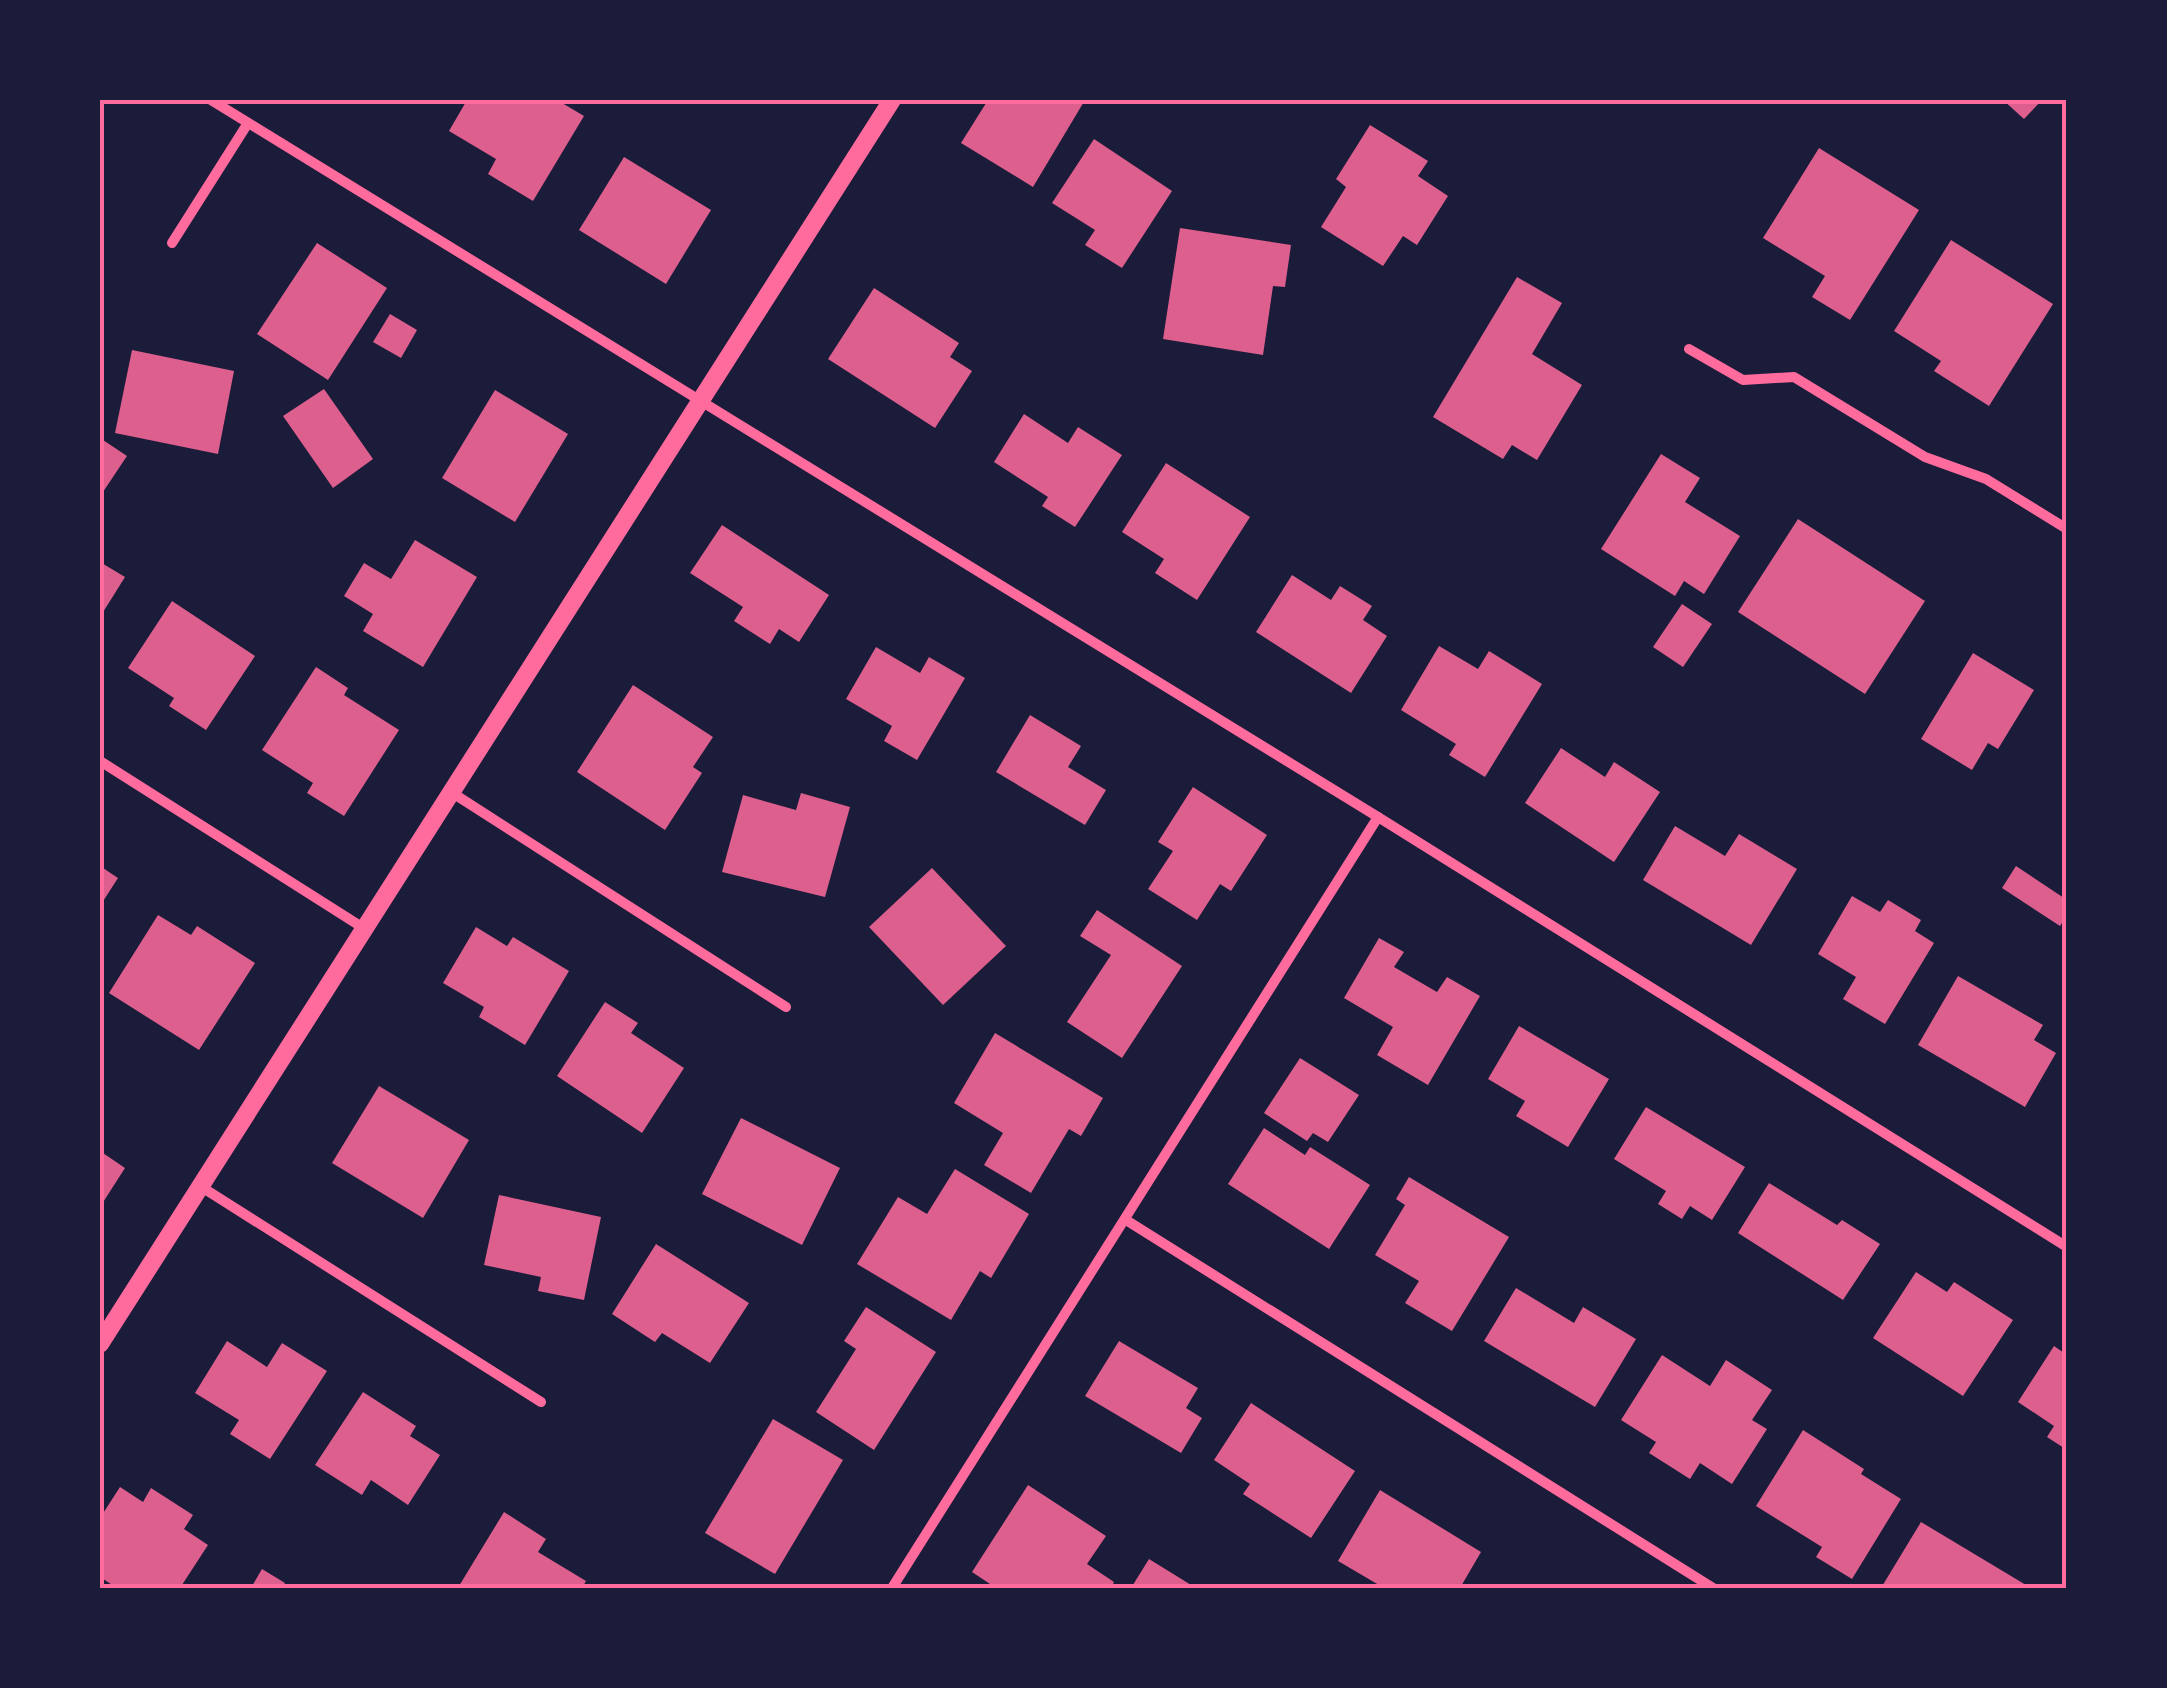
<svg xmlns="http://www.w3.org/2000/svg" width="2167" height="1688" font-family="'DejaVu Sans',sans-serif">
  <style>
    .building { fill: #dd5f8e }
    .lines { fill: none; stroke-linecap: round; stroke-linejoin: round }
    .minor { stroke: #ff6b9d; stroke-width: 10 }
    .tertiary { stroke: #ff6b9d; stroke-width: 18 }
    .neatline { fill: none; stroke: #ff6b9d; stroke-width: 4 }
  </style>
  <rect width="100%" height="100%" fill="#1b1b3a"/>
  <g class="building">
    <path d="M467,100H557L584,116L533,201L488,174L496,159L449,131Z"/>
    <path d="M988,100H1085L1033,187L961,143Z"/>
    <path d="M2003,100H2042L2024,119Z"/>
    <path d="M1370,125L1428,161L1418,176L1448,196L1417,245L1403,236L1383,266L1321,227L1346,187L1336,179Z"/>
    <path d="M1094,139L1172,191L1122,268L1085,245L1095,230L1052,203Z"/>
    <path d="M1819,148L1919,210L1850,320L1812,297L1825,276L1763,238Z"/>
    <path d="M624,157L711,210L666,284L579,230Z"/>
    <path d="M1180,228L1291,245L1285,287L1273,286L1263,355L1163,339Z"/>
    <path d="M1951,240L2053,304L1989,406L1934,371L1941,361L1894,331Z"/>
    <path d="M317,243L387,288L328,380L257,334Z"/>
    <path d="M1517,277L1562,303L1532,354L1582,385L1537,460L1512,445L1503,459L1433,417Z"/>
    <path d="M874,288L959,343L950,357L972,371L935,428L828,359Z"/>
    <path d="M390,314L417,330L401,358L373,342Z"/>
    <path d="M132,350L234,371L218,454L115,433Z"/>
    <path d="M324,389L373,459L333,488L283,416Z"/>
    <path d="M495,390L568,434L515,522L442,478Z"/>
    <path d="M1024,414L1068,443L1078,427L1122,455L1075,527L1042,506L1048,497L994,462Z"/>
    <path d="M100,438L127,456L103,492L100,491Z"/>
    <path d="M1661,454L1700,478L1685,502L1740,536L1704,594L1684,581L1675,596L1601,549Z"/>
    <path d="M1166,463L1250,517L1197,600L1155,573L1164,559L1122,532Z"/>
    <path d="M1798,519L1925,601L1865,694L1738,612Z"/>
    <path d="M722,525L829,595L799,642L779,629L770,644L734,621L743,607L690,573Z"/>
    <path d="M415,540L477,577L423,667L363,631L373,614L344,596L364,563L391,579Z"/>
    <path d="M100,562L125,577L100,617Z"/>
    <path d="M1292,575L1331,600L1340,586L1372,606L1363,620L1387,636L1351,693L1256,632Z"/>
    <path d="M172,601L255,656L206,730L169,706L174,698L128,668Z"/>
    <path d="M1682,604L1712,624L1683,667L1653,647Z"/>
    <path d="M1439,646L1478,669L1489,651L1542,684L1485,777L1449,755L1456,744L1401,710Z"/>
    <path d="M876,647L920,673L929,657L965,678L917,760L884,741L892,726L846,699Z"/>
    <path d="M1973,653L2034,690L1998,749L1988,743L1972,770L1921,739Z"/>
    <path d="M316,667L348,688L344,695L399,730L344,816L307,793L313,783L262,750Z"/>
    <path d="M633,685L713,737L693,767L702,773L665,830L577,772Z"/>
    <path d="M1030,715L1081,746L1068,767L1106,790L1085,825L996,772Z"/>
    <path d="M1561,748L1605,777L1614,762L1660,792L1614,862L1525,803Z"/>
    <path d="M1193,787L1267,835L1231,891L1220,884L1197,920L1148,889L1173,851L1158,842Z"/>
    <path d="M801,793L850,807L825,897L722,872L743,795L796,810Z"/>
    <path d="M1675,826L1725,856L1739,834L1797,869L1751,945L1643,880Z"/>
    <path d="M100,866L118,878L100,906Z"/>
    <path d="M2016,866L2067,900V915L2060,926L2002,888Z"/>
    <path d="M932,868L1006,946L943,1005L869,927Z"/>
    <path d="M1852,896L1880,912L1888,900L1921,920L1915,931L1934,943L1885,1024L1843,999L1856,977L1818,954Z"/>
    <path d="M1097,910L1182,966L1122,1058L1067,1022L1111,955L1080,936Z"/>
    <path d="M158,915L191,935L197,926L255,963L199,1050L109,993Z"/>
    <path d="M476,927L507,946L513,937L569,971L525,1045L479,1017L484,1007L443,983Z"/>
    <path d="M1379,938L1404,952L1394,967L1437,992L1447,977L1480,996L1428,1085L1377,1055L1393,1027L1344,998Z"/>
    <path d="M1958,976L2043,1025L2034,1040L2056,1053L2025,1107L1918,1045Z"/>
    <path d="M605,1002L638,1023L631,1033L684,1068L642,1133L557,1076Z"/>
    <path d="M1519,1026L1609,1079L1568,1147L1516,1116L1525,1101L1488,1079Z"/>
    <path d="M995,1033L1103,1098L1081,1136L1069,1129L1031,1193L984,1165L1003,1133L954,1103Z"/>
    <path d="M1300,1058L1359,1095L1328,1142L1313,1133L1307,1141L1264,1113Z"/>
    <path d="M379,1086L469,1140L423,1218L332,1163Z"/>
    <path d="M1646,1107L1745,1167L1712,1220L1690,1206L1682,1219L1658,1204L1666,1191L1614,1159Z"/>
    <path d="M741,1118L840,1168L802,1245L702,1194Z"/>
    <path d="M1264,1128L1305,1155L1310,1147L1370,1185L1329,1249L1228,1184Z"/>
    <path d="M100,1151L125,1168L100,1207Z"/>
    <path d="M955,1169L1029,1214L991,1278L980,1271L951,1320L857,1264L898,1197L927,1214Z"/>
    <path d="M1409,1177L1509,1237L1452,1331L1405,1303L1419,1281L1375,1255L1405,1205L1396,1199Z"/>
    <path d="M1769,1183L1837,1225L1842,1220L1880,1244L1843,1300L1738,1233Z"/>
    <path d="M499,1195L601,1217L584,1300L538,1291L541,1277L484,1265Z"/>
    <path d="M656,1244L749,1303L710,1363L662,1333L655,1342L612,1314Z"/>
    <path d="M1916,1272L1947,1292L1954,1282L2013,1320L1963,1396L1873,1338Z"/>
    <path d="M1516,1288L1574,1323L1583,1307L1636,1339L1595,1407L1484,1341Z"/>
    <path d="M866,1307L936,1352L874,1450L816,1412L856,1349L844,1341Z"/>
    <path d="M227,1341L267,1367L282,1343L327,1371L270,1459L230,1434L239,1420L195,1393Z"/>
    <path d="M1119,1341L1198,1388L1186,1408L1202,1418L1181,1453L1085,1396Z"/>
    <path d="M2054,1346L2067,1355V1450L2047,1437L2054,1426L2018,1402Z"/>
    <path d="M1662,1355L1710,1386L1726,1360L1772,1390L1752,1420L1767,1429L1732,1484L1700,1463L1690,1479L1649,1453L1656,1442L1621,1420Z"/>
    <path d="M363,1392L416,1426L410,1436L440,1455L408,1505L371,1480L362,1495L315,1465Z"/>
    <path d="M1251,1403L1355,1471L1311,1538L1243,1494L1250,1484L1214,1460Z"/>
    <path d="M773,1419L843,1460L775,1574L705,1533Z"/>
    <path d="M1803,1430L1864,1469L1861,1474L1901,1499L1852,1579L1816,1557L1822,1547L1756,1506Z"/>
    <path d="M1028,1485L1106,1536L1087,1564L1114,1582L1111,1588H996L972,1572Z"/>
    <path d="M120,1487L143,1502L151,1488L193,1515L184,1529L208,1545L180,1588H117L100,1577V1518Z"/>
    <path d="M1380,1490L1481,1552L1460,1588H1384L1338,1561Z"/>
    <path d="M504,1512L546,1539L538,1552L586,1581L582,1588H464L459,1586Z"/>
    <path d="M1921,1522L2031,1588H1881Z"/>
    <path d="M1149,1559L1196,1588H1131Z"/>
    <path d="M262,1569L285,1583L282,1588H251Z"/>
  </g>
  <g class="lines">
    <g class="minor">
      <path d="M211,100L1378,817L2067,1247"/>
      <path d="M172,243L248,123"/>
      <path d="M1689,349L1743,380L1794,377L1925,457L1986,479L2067,529"/>
      <path d="M100,761L365,929"/>
      <path d="M451,792L786,1007"/>
      <path d="M200,1186L541,1402"/>
      <path d="M1126,1220L1713,1588"/>
      <path d="M892,1588L1378,817"/>
    </g>
    <path class="tertiary" d="M100,1344L892,100"/>
  </g>
  <rect width="2167" height="1688" fill="none" stroke="#1b1b3a" stroke-width="205"/>
  <rect x="102" y="102" width="1962" height="1484" class="neatline"/>
</svg>
